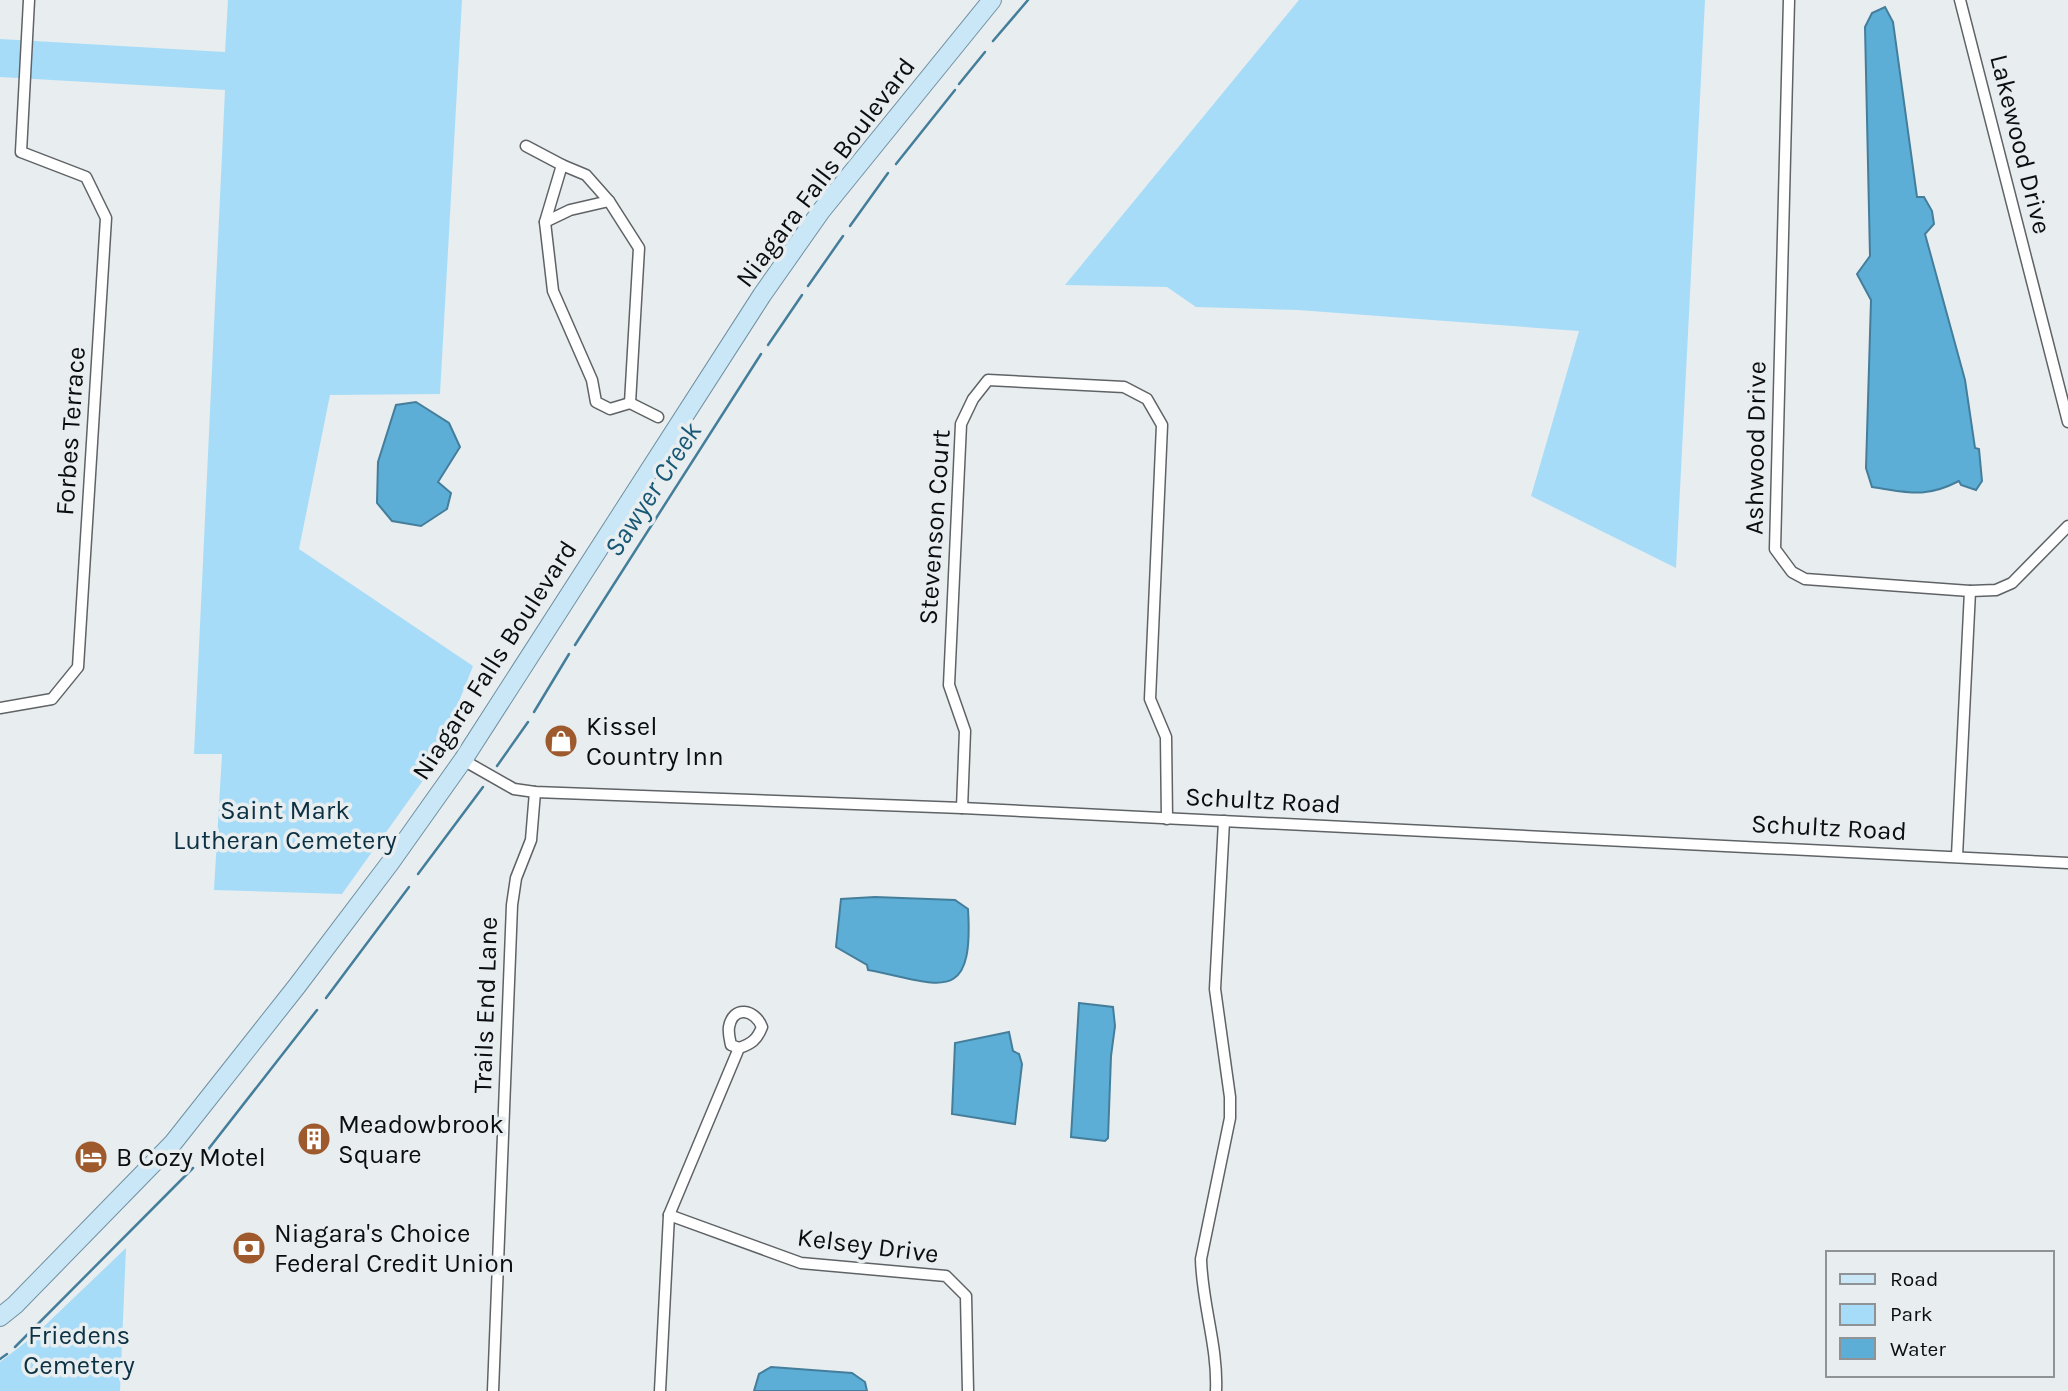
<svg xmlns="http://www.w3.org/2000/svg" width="2068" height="1391" font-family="Karla,sans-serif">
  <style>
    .green { fill: #a7dcf8 }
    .water { fill: #5caed7; stroke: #447e9b; stroke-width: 2 }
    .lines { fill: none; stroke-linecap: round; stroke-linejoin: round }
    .stream { stroke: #447e9b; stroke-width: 2.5 }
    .street-casing { stroke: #5f6366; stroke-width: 13 }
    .primary-casing { stroke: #7090a2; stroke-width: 20 }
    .street { stroke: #fff; stroke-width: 10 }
    .primary { stroke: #cae7f7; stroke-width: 18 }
    .labels { text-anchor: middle; stroke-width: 7; stroke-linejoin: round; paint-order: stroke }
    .street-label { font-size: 26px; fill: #0b0d0e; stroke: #e8edf0 }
    .poi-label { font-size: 26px; fill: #0b0d0e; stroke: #e8edf0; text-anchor: start }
    .park-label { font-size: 26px; fill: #0b3143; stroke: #e8edf0 }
    .water-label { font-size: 28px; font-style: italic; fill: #185875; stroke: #e8edf0 }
  </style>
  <rect width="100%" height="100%" fill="#e8edf0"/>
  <g class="green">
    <path d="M228,0H462L440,394L330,395L299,549L473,666L434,765L342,894L214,890L222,754H194L225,90L0,77V39L225,52Z"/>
    <path d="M1299,0H1705L1676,568L1531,496L1579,331L1298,310L1196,307L1167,287L1065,285Z"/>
    <path d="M126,1248L120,1391H0V1362L35,1335Z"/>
  </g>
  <g class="water">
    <path d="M1885,7L1893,22L1917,197H1924L1932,211L1934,224L1925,234L1965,380L1975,448L1979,449L1982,481L1976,490L1961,485L1959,481C1924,499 1908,492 1872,487L1866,468L1871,300L1857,274L1870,256L1865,27L1872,13Z"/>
    <path d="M416,402L449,423L460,447L438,482L451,493L447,509L421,526L392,521L377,503L378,462L396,405Z"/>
    <path d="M875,897L955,900L968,909C974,1008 939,983 868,970L867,965L836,947L841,899Z"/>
    <path d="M1079,1003L1113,1007L1115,1026L1111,1056L1108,1138L1105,1141L1071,1137Z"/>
    <path d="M1009,1032L1013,1051L1019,1054L1022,1064L1015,1124L952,1114L955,1043Z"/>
    <path d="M771,1367L852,1373L865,1382L867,1391H754L759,1374Z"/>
  </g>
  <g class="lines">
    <g class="stream">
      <path d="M993,41L1028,0"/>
      <path d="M959,84L985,52"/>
      <path d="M896,164L955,90"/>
      <path d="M850,226L888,173"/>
      <path d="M808,286L843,236"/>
      <path d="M768,345L802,295"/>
      <path d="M575,645L761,354"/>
      <path d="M534,712L569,654"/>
      <path d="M497,766L528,722"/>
      <path d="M418,874L483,787"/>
      <path d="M326,998L409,887"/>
      <path d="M203,1156L317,1010"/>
      <path d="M15,1347L193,1168"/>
      <path d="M0,1359L7,1354"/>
    </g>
    <defs>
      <g id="street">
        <path d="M1789,0L1775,549L1792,572L1805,579L1970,591L1996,590L2012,583L2068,526"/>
        <path d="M1960,0L2068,422"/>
        <path d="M526,146L562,165L545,222L553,291L592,380L596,402L610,409L630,403L658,417"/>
        <path d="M562,165L586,175L609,201L639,248L630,403"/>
        <path d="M545,222L570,210L609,201"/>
        <path d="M0,708L52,699L78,667L106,218L86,177L21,152L29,0"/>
        <path d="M463,760L514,789L535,792L962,808L2068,863"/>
        <path d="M962,808L965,731L949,685L961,424L973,399L988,380L1124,387L1147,399L1162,425L1150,699L1166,737L1167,819"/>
        <path d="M1957,856L1970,591"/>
        <path d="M669,1215L801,1263L946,1276L966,1296L968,1391"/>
        <path d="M493,1391L512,905L516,878L531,840L535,792"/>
        <path d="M660,1391L669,1215L739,1048C751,1044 757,1040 762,1027C755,1009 733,1005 729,1027C728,1033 730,1040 731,1045L739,1048"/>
        <path d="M1216,1391C1218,1346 1202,1304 1201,1259L1230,1118V1097L1215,989L1224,821"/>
      </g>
      <path id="primary" d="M0,1317L15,1305L173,1143L297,986L390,863L463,760L762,295L821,211L992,0"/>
    </defs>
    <use href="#street" class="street-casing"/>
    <use href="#primary" class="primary-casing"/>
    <use href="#street" class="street"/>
    <use href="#primary" class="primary"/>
  </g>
  <defs>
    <symbol id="shop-disc" viewBox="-11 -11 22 22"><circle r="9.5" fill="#9e5a2c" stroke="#e8edf0"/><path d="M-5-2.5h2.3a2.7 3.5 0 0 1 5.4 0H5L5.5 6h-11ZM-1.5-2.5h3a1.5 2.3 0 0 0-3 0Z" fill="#fff"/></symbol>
    <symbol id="building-disc" viewBox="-11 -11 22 22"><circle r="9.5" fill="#9e5a2c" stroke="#e8edf0"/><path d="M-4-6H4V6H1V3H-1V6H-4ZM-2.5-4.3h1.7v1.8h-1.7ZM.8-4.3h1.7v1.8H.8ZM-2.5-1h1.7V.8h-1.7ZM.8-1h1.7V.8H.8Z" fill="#fff"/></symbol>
    <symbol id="hotel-disc" viewBox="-11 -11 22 22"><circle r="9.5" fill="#9e5a2c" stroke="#e8edf0"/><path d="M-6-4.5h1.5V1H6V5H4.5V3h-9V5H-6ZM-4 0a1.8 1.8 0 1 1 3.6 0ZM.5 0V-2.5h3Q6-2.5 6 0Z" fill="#fff"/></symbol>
    <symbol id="bank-disc" viewBox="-11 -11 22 22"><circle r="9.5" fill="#9e5a2c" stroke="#e8edf0"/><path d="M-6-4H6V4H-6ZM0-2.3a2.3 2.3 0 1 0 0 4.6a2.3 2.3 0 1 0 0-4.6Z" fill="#fff"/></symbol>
  </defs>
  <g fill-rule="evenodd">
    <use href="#shop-disc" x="542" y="722" width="38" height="38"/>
    <use href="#building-disc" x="295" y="1120" width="38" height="38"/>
    <use href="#hotel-disc" x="72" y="1138" width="38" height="38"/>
    <use href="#bank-disc" x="230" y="1229" width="38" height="38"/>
  </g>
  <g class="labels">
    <g class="street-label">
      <text transform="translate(2021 144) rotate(76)" y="9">Lakewood Drive</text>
      <text transform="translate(825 172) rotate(-53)" y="9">Niagara Falls Boulevard</text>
      <text transform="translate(70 431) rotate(-86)" y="9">Forbes Terrace</text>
      <text transform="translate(1755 448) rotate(-89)" y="9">Ashwood Drive</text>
      <text transform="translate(934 527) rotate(-86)" y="9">Stevenson Court</text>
      <text transform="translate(494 660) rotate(-57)" y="9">Niagara Falls Boulevard</text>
      <text transform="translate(1263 800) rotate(3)" y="9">Schultz Road</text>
      <text transform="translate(1829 827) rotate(3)" y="9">Schultz Road</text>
      <text transform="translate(485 1005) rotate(-88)" y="9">Trails End Lane</text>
      <text transform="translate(868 1245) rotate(7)" y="9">Kelsey Drive</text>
    </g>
    <g class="poi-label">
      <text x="586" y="735">Kissel<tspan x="586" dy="30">Country Inn</tspan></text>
      <text x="338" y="1133">Meadowbrook<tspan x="338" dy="30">Square</tspan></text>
      <text x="116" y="1166">B Cozy Motel</text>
      <text x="274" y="1242">Niagara's Choice<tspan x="274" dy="30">Federal Credit Union</tspan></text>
    </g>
    <g class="park-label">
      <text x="285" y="819">Saint Mark<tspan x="285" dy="30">Lutheran Cemetery</tspan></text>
      <text x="79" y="1344">Friedens<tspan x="79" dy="30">Cemetery</tspan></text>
    </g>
    <g class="water-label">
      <text transform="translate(652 489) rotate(-57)" y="10">Sawyer Creek</text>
    </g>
  </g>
  <rect x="1826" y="1251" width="228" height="126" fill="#e8edf0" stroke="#909396" stroke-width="2"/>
  <rect x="1840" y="1274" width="35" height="10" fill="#cae7f7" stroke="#909396" stroke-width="2"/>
  <text x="1890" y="1286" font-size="21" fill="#0b0d0e">Road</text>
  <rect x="1840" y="1304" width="35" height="21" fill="#a7dcf8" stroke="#909396" stroke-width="2"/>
  <text x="1890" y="1321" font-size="21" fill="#0b0d0e">Park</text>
  <rect x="1840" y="1338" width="35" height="21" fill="#5caed7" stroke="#909396" stroke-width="2"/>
  <text x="1890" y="1356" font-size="21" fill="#0b0d0e">Water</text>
</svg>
